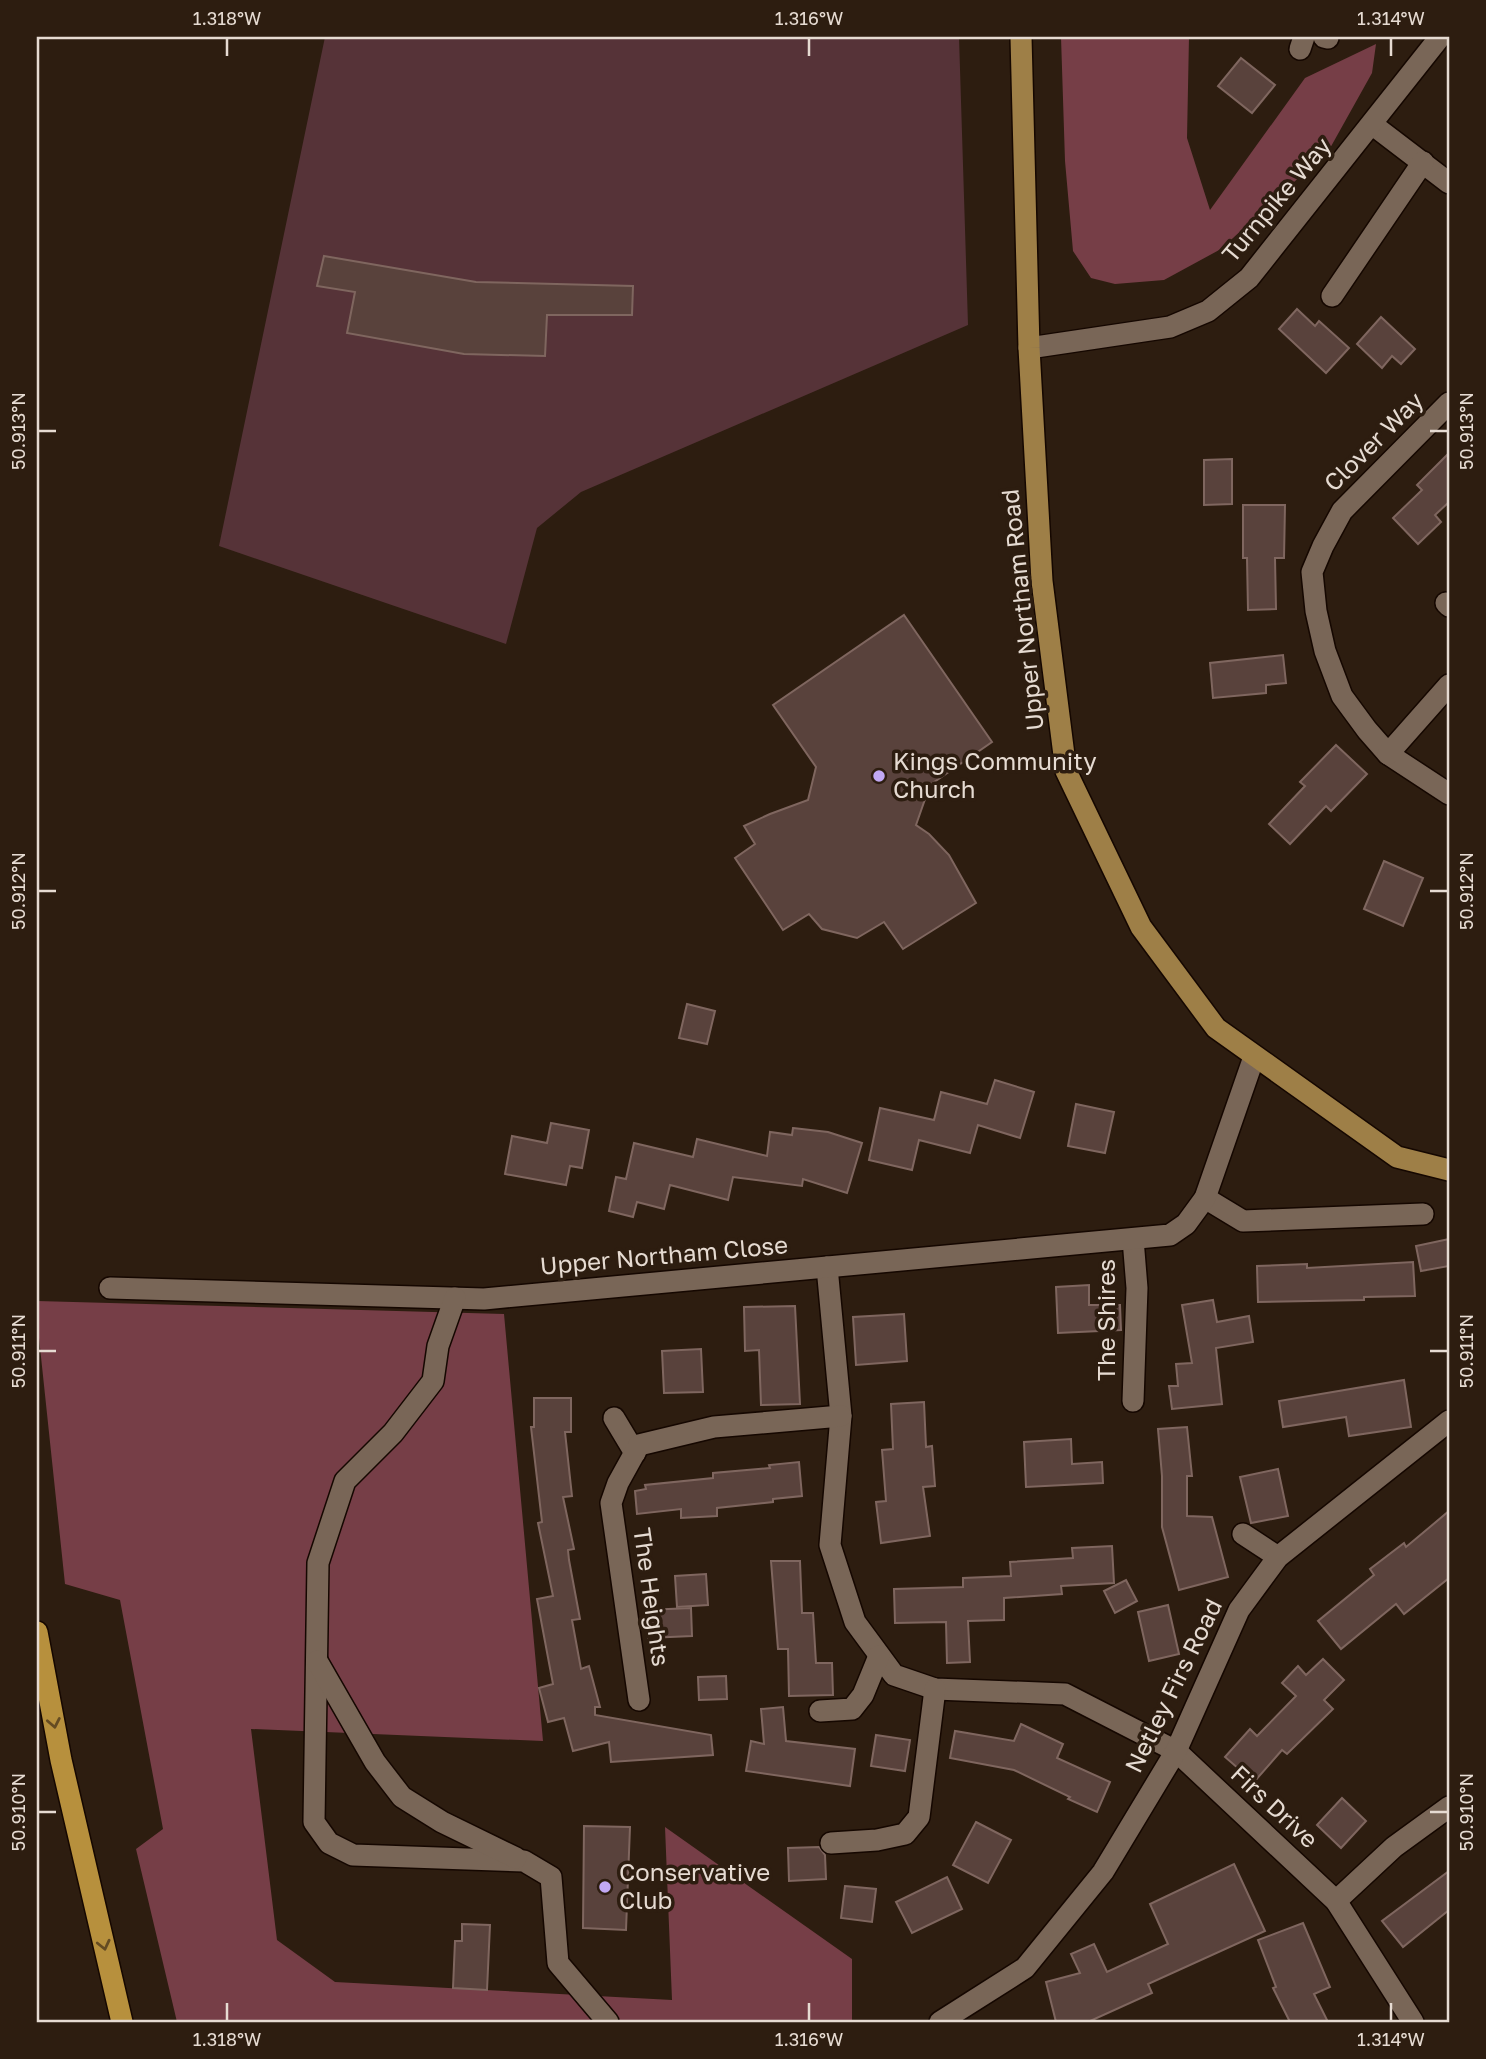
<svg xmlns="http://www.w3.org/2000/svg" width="1486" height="2059" font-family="'Golos Text',sans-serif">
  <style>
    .green { fill: #563338 }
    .forest { fill: #763e47 }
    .building { fill: #59423c; stroke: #7f665f; stroke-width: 2 }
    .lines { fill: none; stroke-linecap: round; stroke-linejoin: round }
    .minor-casing { stroke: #150700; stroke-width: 24 }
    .major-casing { stroke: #150700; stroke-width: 24 }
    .highway-casing { stroke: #150700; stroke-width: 24 }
    .minor { stroke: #796657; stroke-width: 21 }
    .major { stroke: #9e7f47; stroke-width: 21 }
    .highway { stroke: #b7903d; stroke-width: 21 }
    .oneway { stroke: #644b22 }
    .ticks { fill: none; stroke: #e6dbd2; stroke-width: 2.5 }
    .poi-dot { fill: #c1a8f3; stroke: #2d1d10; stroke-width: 2.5 }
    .labels { text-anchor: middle; stroke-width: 7; stroke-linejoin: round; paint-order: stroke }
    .street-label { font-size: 24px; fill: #e6dbd2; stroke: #2d1d10 }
    .poi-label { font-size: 24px; fill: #e6dbd2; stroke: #2d1d10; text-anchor: start }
    .neatline { fill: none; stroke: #e6dbd2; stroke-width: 2.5 }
    .ticks-label { font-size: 18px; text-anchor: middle; fill: #e6dbd2 }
  </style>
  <rect width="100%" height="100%" fill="#2d1d10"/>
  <path class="green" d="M325,37H959L968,325L581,492L537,528L506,644L219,546Z"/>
  <g class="forest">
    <path d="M1061,37H1189L1187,138L1210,210L1305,78L1376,44L1372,73L1329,150L1221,249L1164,280L1115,284L1091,278L1073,251L1065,161Z"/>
    <path d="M37,1301L504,1314L543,1741L251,1729L277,1940L335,1982L672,2000L665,1827L852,1959V2022H177L136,1849L163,1829L120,1600L65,1584L37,1319Z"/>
  </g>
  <g class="building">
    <path d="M1241,58L1275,85L1252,113L1218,86Z"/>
    <path d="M324,256L476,282L633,286L632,315H547L545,356L464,354L347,333L355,292L317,286Z"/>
    <path d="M1297,309L1315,326L1319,321L1349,348L1326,373L1279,329Z"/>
    <path d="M1381,317L1415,349L1401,364L1392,356L1382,368L1357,344Z"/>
    <path d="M1449,453V502L1435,515L1441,522L1418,544L1393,518L1422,490L1417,485Z"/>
    <path d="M1232,459V504L1204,505V460Z"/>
    <path d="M1243,505H1285L1284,558H1275L1276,609L1248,610L1247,558H1243Z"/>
    <path d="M904,615L992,742L930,785L916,825L929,834L949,855L976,903L903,949L884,922L857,938L822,929L809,914L783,930L735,858L755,844L744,826L770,814L808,800L816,767L773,705Z"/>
    <path d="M1283,655L1286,683L1266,685V693L1213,698L1210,663Z"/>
    <path d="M1336,745L1367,774L1331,811L1326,806L1290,844L1269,824L1305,786L1300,782Z"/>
    <path d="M1384,861L1423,878L1403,926L1364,909Z"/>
    <path d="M687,1004L715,1011L707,1044L679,1038Z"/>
    <path d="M995,1080L1034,1092L1020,1138L978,1125L970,1153L919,1140L912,1170L869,1160L880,1108L934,1120L941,1092L987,1104Z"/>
    <path d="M1076,1104L1114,1112L1105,1153L1068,1146Z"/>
    <path d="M551,1123L589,1130L582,1168L570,1166L566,1185L505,1174L512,1136L547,1143Z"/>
    <path d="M793,1128L828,1132L862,1143L847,1193L803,1179L802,1186L733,1177L728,1200L670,1185L664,1209L637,1202L633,1217L609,1211L616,1177L626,1179L634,1143L693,1157L697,1139L767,1156L770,1132L792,1135Z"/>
    <path d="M1449,1239V1266L1421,1271L1416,1246Z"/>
    <path d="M1413,1262L1415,1296L1364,1297V1300L1258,1302L1257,1266L1307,1264V1268Z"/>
    <path d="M1089,1285V1305H1120L1121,1330L1058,1333L1056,1287Z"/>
    <path d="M1213,1300L1217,1322L1249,1316L1253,1342L1216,1348L1222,1404L1172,1409L1169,1386H1178L1176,1364L1192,1363L1182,1305Z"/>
    <path d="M795,1306L800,1404L761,1405L759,1350L745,1351L744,1307Z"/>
    <path d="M904,1314L907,1361L856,1365L853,1317Z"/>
    <path d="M701,1349L703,1392L664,1393L662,1351Z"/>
    <path d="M1404,1380L1411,1427L1349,1436L1346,1417L1283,1427L1279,1401Z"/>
    <path d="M534,1398H571V1432H565L572,1496L563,1497L574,1549L568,1550L569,1560L580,1619L572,1620L581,1669L589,1666L600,1707H595V1715L711,1735L713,1755L611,1762L609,1742L573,1751L564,1718L548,1722L539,1688L553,1684L537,1599L553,1596L538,1523L542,1522L531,1427H534Z"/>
    <path d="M924,1402L926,1447L932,1446L935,1486L923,1487L930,1536L881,1543L876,1502L886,1501L882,1450L893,1449L891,1404Z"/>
    <path d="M1187,1427L1192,1476H1187V1516L1212,1517L1228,1577L1179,1590L1162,1527V1476L1158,1429Z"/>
    <path d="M1071,1439L1072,1464L1102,1462L1103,1483L1026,1487L1024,1442Z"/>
    <path d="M799,1462L802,1496L773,1499V1502L717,1508V1516L681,1518V1509L637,1514L635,1491L646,1489L645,1485L713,1478V1473L770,1468L769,1465Z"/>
    <path d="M1278,1469L1288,1516L1251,1523L1240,1477Z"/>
    <path d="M1449,1511V1578L1404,1614L1396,1604L1341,1649L1318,1621L1374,1575L1370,1569L1404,1543L1406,1547Z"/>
    <path d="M1112,1546L1114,1583L1061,1586L1062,1594L1004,1598V1620L968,1621L970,1662L947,1663L946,1622L895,1623L894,1589L963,1587V1578L1011,1576L1010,1562L1073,1558L1072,1548Z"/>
    <path d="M771,1561H800L802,1613H813L816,1663H832L833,1695L789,1696L788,1649H778Z"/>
    <path d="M706,1574L708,1605L677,1607L675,1576Z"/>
    <path d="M1126,1580L1137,1601L1115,1613L1104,1591Z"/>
    <path d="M1168,1605L1179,1654L1149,1661L1138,1612Z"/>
    <path d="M691,1608L692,1636L648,1638L646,1610Z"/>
    <path d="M1323,1659L1344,1680L1324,1700L1333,1709L1287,1754L1282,1750L1254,1782L1225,1757L1250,1729L1257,1736L1296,1696L1282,1683L1298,1666L1306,1675Z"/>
    <path d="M726,1676L727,1699L699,1700L698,1677Z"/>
    <path d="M783,1707L786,1741L855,1749L850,1786L746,1771L751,1741L764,1744L761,1709Z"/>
    <path d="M1021,1724L1063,1744L1057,1758L1110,1782L1097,1812L1068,1799L1070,1797L1014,1770L950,1758L955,1731L1014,1741Z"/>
    <path d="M876,1735L910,1740L905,1771L871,1766Z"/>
    <path d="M1342,1798L1366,1821L1341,1848L1317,1825Z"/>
    <path d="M976,1822L1011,1840L988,1883L953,1865Z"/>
    <path d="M584,1826L630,1827L626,1930L583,1928Z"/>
    <path d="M819,1847L825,1855L826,1879L789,1881L788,1848Z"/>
    <path d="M1234,1864L1265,1931L1148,1984L1152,1993L1088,2022H1056L1046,1982L1080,1973L1071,1954L1094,1944L1107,1972L1168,1944L1150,1904Z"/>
    <path d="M1449,1871V1910L1403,1947L1382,1921Z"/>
    <path d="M947,1877L962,1909L912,1933L896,1902Z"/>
    <path d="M845,1886L876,1889L872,1922L841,1918Z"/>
    <path d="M1303,1923L1330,1987L1314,1994L1328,2022H1290L1273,1988L1276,1987L1258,1940Z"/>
    <path d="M462,1924L490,1925L487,1990L453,1988L455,1941H462Z"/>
  </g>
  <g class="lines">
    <defs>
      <g id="minor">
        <path d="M1324,37L1328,38"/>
        <path d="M1300,49L1304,37"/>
        <path d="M1373,125L1449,183"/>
        <path d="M1332,296L1423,162"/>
        <path d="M1029,348L1170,327L1208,311L1249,278L1440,37"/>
        <path d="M1449,403L1342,511L1323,546L1312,572L1316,611L1325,651L1342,696L1367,730L1388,754L1449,794"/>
        <path d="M1446,603L1449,606"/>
        <path d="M1388,754L1449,685"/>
        <path d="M1205,1198L1243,1221L1423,1214"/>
        <path d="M1133,1239L1137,1288L1133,1401"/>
        <path d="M827,1267L841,1416L830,1545L855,1622L894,1675L935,1689L1065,1694L1176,1751L1336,1901L1413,2022"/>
        <path d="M110,1288L484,1299L1170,1235L1186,1224L1205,1198L1254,1057"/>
        <path d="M455,1298L438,1346L433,1381L393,1433L345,1481L318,1563L314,1822L329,1843L353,1855L524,1861L551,1877L558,1963L608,2022"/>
        <path d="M614,1418L635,1453"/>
        <path d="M1243,1534L1278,1557"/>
        <path d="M317,1661L375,1762L402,1797L442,1822L516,1858"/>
        <path d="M639,1700L611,1503L618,1483L639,1445L714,1427L841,1416"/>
        <path d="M820,1711L852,1709L863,1695L879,1656"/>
        <path d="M831,1843L877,1840L905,1834L919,1817L935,1689"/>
        <path d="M1336,1901L1394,1847L1449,1807"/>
        <path d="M940,2022L1025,1968L1103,1872L1176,1751L1239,1610L1278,1557L1449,1421"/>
      </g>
      <path id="major" d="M1021,37L1029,348L1042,581L1066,771L1141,927L1216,1028L1397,1157L1449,1170"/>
      <path id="highway" d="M37,1632L61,1760L122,2022"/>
    </defs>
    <use href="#minor" class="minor-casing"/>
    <use href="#major" class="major-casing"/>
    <use href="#highway" class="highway-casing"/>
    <use href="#minor" class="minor"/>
    <use href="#major" class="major"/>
    <use href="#highway" class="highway"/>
  </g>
  <defs><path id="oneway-chevron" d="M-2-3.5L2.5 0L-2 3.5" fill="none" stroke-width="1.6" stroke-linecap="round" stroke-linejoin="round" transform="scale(1.75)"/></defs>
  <g class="oneway">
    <use href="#oneway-chevron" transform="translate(54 1723) rotate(79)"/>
    <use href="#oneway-chevron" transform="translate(104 1945) rotate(77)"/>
  </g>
  <path class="ticks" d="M227,38V56M809,38V56M1391,38V56M38,431H56M1430,431H1448M38,891H56M1430,891H1448M38,1351H56M1430,1351H1448M38,1812H56M1430,1812H1448M227,2003V2021M809,2003V2021M1391,2003V2021"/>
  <g class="poi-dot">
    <circle cx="879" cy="776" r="7"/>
    <circle cx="605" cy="1887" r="7"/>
  </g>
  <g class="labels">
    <g class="street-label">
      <text transform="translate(1277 200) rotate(-50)" y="8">Turnpike Way</text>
      <text transform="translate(1374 442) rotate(-45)" y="8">Clover Way</text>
      <text transform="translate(1023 610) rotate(-96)" y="8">Upper Northam Road</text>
      <text transform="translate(664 1256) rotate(-5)" y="8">Upper Northam Close</text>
      <text transform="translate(1107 1320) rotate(-90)" y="8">The Shires</text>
      <text transform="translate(651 1597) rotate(82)" y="8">The Heights</text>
      <text transform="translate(1174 1686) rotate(-64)" y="8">Netley Firs Road</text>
      <text transform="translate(1274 1807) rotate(43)" y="8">Firs Drive</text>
    </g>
    <g class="poi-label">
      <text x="893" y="770">Kings Community<tspan x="893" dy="28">Church</tspan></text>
      <text x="619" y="1881">Conservative<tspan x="619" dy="28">Club</tspan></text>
    </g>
  </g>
  <rect width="1486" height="2059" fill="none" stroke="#2d1d10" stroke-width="77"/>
  <rect x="38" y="38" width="1410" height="1983" class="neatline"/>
  <g class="ticks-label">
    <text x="227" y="25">1.318°W</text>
    <text x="809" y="25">1.316°W</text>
    <text x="1391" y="25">1.314°W</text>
    <text transform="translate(19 431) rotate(-90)" y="6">50.913°N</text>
    <text transform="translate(1467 431) rotate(-90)" y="6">50.913°N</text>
    <text transform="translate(19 891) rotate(-90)" y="6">50.912°N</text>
    <text transform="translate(1467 891) rotate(-90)" y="6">50.912°N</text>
    <text transform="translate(19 1351) rotate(-90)" y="6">50.911°N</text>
    <text transform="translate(1467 1351) rotate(-90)" y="6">50.911°N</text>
    <text transform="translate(19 1812) rotate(-90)" y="6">50.910°N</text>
    <text transform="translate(1467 1812) rotate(-90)" y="6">50.910°N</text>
    <text x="227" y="2046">1.318°W</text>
    <text x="809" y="2046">1.316°W</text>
    <text x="1391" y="2046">1.314°W</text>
  </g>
</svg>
